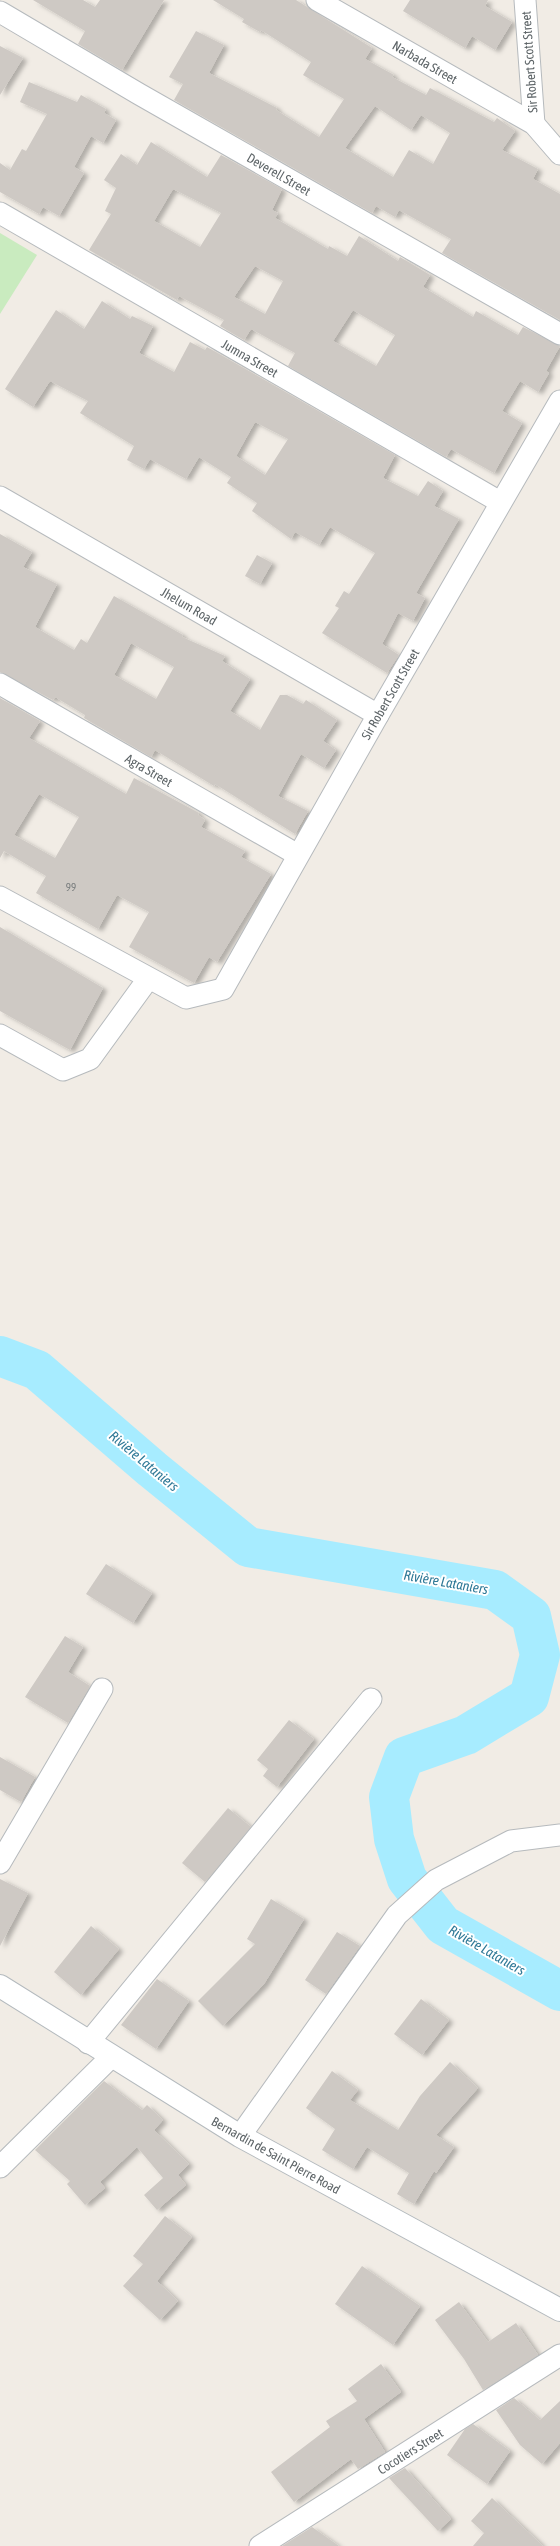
<svg xmlns="http://www.w3.org/2000/svg" width="560" height="2546" font-family="'Asap Condensed',sans-serif">
  <style>
    .green { fill: #c9ebbf }
    .lines { fill: none; stroke-linecap: round; stroke-linejoin: round }
    .river { stroke: #a7ecff; stroke-width: 40 }
    .building { fill: #cec9c4; fill-rule: evenodd; filter: url(#shadow) }
    .street-casing { stroke: #b6babd; stroke-width: 23 }
    .secondary-casing { stroke: #b4babe; stroke-width: 24 }
    .street { stroke: #fff; stroke-width: 21 }
    .secondary { stroke: #fff; stroke-width: 22 }
    .labels { text-anchor: middle; stroke-width: 4; stroke-linejoin: round; paint-order: stroke }
    .number-label { font-size: 11px; fill: #797d7e }
    .street-label { font-size: 13px; fill: #5d6467; stroke: #fff }
    .water-label { font-size: 14px; font-style: italic; fill: #2f7997; stroke: #fff }
  </style>
  <defs>
    <filter id="shadow"><feDropShadow dx="4.5" dy="2.5" stdDeviation="2" flood-color="#0004"/></filter>
  </defs>
  <rect width="100%" height="100%" fill="#f1ece5"/>
  <path class="green" d="M0,233L37,255L0,314Z"/>
  <g class="lines">
    <path class="river" d="M0,1356L37,1370L152,1469L248,1547L495,1590L531,1616L540,1655L529,1697L466,1735L404,1757L389,1797L394,1839L407,1879L443,1925L560,1991"/>
  </g>
  <g class="building">
    <path d="M33,0H83L95,7L100,0H164L122,70L78,44L85,31Z"/>
    <path d="M213,0H296L372,48L365,59L394,75L392,77L426,95L430,88L494,122L497,118L515,131L502,150L538,169L533,179L560,194V320L442,253L451,239L399,210L395,217L376,206L372,213L174,100L183,84L169,77L196,31L224,45L209,73L277,108L276,110L319,137L344,99L303,75L311,62L261,30L260,32L242,22L244,19ZM375,106L411,130L421,115L450,133L433,164L409,150L393,177L345,148Z"/>
    <path d="M410,0H488L485,6L512,22L495,50L472,36L465,48L403,11Z"/>
    <path d="M0,46L23,58L0,95Z"/>
    <path d="M29,82L77,102L81,95L106,109L104,113L116,120L103,143L91,136L74,167L84,173L59,216L43,207L39,214L0,192V163L10,170L22,149L26,151L47,114L20,102Z"/>
    <path d="M151,142L207,177L221,155L282,189L272,210L278,213L275,218L328,249L329,246L347,256L359,236L398,261L400,257L430,275L423,287L473,317L476,311L518,335L523,327L560,346L546,371L549,373L538,392L520,381L502,411L522,423L494,473L451,449L446,457L288,366L295,353L251,329L244,340L220,326L224,320L179,296L177,300L89,250L111,214L105,211L116,188L104,180L121,154L137,165ZM173,189L221,213L200,247L154,221ZM255,266L283,281L265,314L234,297ZM353,310L395,335L376,366L333,341Z"/>
    <path d="M102,301L130,319L132,316L153,326L139,353L174,372L190,342L205,350L207,347L395,455L383,478L418,496L428,481L443,491L434,506L459,519L416,593L425,598L413,621L398,613L382,644L399,655L387,673L322,633L339,608L335,606L344,591L349,594L375,553L330,527L319,545L295,532L291,539L252,511L257,503L227,483L231,477L199,457L186,479L150,459L144,469L127,460L134,446L80,413L88,401L50,381L33,407L5,389L56,310L84,329ZM255,422L288,439L265,475L236,456Z"/>
    <path d="M0,534L32,552L23,567L57,584L35,627L74,650L81,639L87,643L114,596L183,635L182,637L225,656L222,661L250,679L230,711L260,730L280,695H287L303,704L306,700L337,720L323,741L336,750L324,768L301,754L278,796L308,811L295,834L215,784L214,786L155,750L151,757L84,718L85,715L55,697L53,700L0,672ZM131,643L174,667L156,699L114,675Z"/>
    <path d="M257,555L272,563L260,584L245,576Z"/>
    <path d="M0,698L40,721L29,738L126,794L134,778L199,813L198,815L205,820L201,827L245,851L241,857L271,874L217,962L209,957L194,983L129,947L149,912L117,895L98,929L36,893L46,876L4,851L0,858ZM39,794L79,817L55,858L14,835Z"/>
    <path d="M0,927L103,988L70,1050L0,1011Z"/>
    <path d="M106,1564L152,1593L133,1623L86,1594Z"/>
    <path d="M65,1636L83,1647L68,1672L90,1686L68,1723L25,1697Z"/>
    <path d="M289,1720L314,1739L277,1787L263,1776L268,1769L257,1760Z"/>
    <path d="M0,1757L35,1777L21,1802L0,1790Z"/>
    <path d="M228,1808L251,1827L205,1882L182,1863Z"/>
    <path d="M0,1879L28,1893L0,1946Z"/>
    <path d="M271,1899L304,1919L264,1984L223,2026L198,2001L255,1944L247,1939Z"/>
    <path d="M91,1926L119,1949L81,1995L54,1972Z"/>
    <path d="M337,1932L360,1946L326,1994L305,1980Z"/>
    <path d="M157,1979L189,2001L156,2049L121,2025Z"/>
    <path d="M421,1999L449,2020L422,2055L394,2034Z"/>
    <path d="M450,2062L478,2088L436,2135L454,2147L436,2173L434,2171L414,2204L397,2194L409,2173L367,2147L353,2169L322,2150L335,2129L306,2108L332,2071L358,2090L350,2100L398,2130L420,2096Z"/>
    <path d="M104,2081L142,2110L147,2105L163,2120L154,2130L189,2164L178,2175L186,2185L157,2210L144,2195L163,2178L137,2147L100,2182L105,2188L85,2205L67,2184L70,2181L35,2150Z"/>
    <path d="M165,2216L192,2237L157,2281L178,2301L160,2320L123,2286L143,2264L133,2256Z"/>
    <path d="M362,2266L420,2306L393,2345L335,2304Z"/>
    <path d="M459,2302L488,2342L516,2323L538,2355L483,2390L464,2359L435,2320Z"/>
    <path d="M381,2364L401,2392L364,2419L385,2452L358,2469L351,2459L294,2502L271,2472L330,2427L326,2421L357,2401L348,2389Z"/>
    <path d="M514,2398L540,2420L560,2401V2443L542,2464L520,2445L496,2410Z"/>
    <path d="M473,2424L510,2451L487,2484L447,2455L465,2429Z"/>
    <path d="M405,2468L451,2519L438,2531L389,2478Z"/>
    <path d="M492,2498L543,2546H473L484,2533L471,2521Z"/>
    <path d="M312,2527L339,2546H282Z"/>
  </g>
  <g class="lines">
    <defs>
      <g id="street">
        <path d="M317,0L534,124L560,154"/>
        <path d="M525,0L534,124"/>
        <path d="M0,12L139,94L560,334"/>
        <path d="M0,213L500,502"/>
        <path d="M0,497L378,715"/>
        <path d="M0,684L298,855"/>
        <path d="M0,897L186,998L223,989L378,715L560,401"/>
        <path d="M0,1035L63,1070L90,1059L148,979"/>
        <path d="M0,1863L102,1689"/>
        <path d="M88,2043L371,1699"/>
        <path d="M240,2136L397,1915L436,1880L511,1841L560,1835"/>
        <path d="M0,2167L111,2057"/>
        <path d="M260,2546L560,2355"/>
      </g>
      <path id="secondary" d="M0,1986L240,2136L560,2310"/>
    </defs>
    <use href="#street" class="street-casing"/>
    <use href="#secondary" class="secondary-casing"/>
    <use href="#street" class="street"/>
    <use href="#secondary" class="secondary"/>
  </g>
  <g class="labels">
    <g class="number-label">
      <text x="71" y="891">99</text>
    </g>
    <g class="street-label">
      <text transform="translate(425 62) rotate(30)" y="5">Narbada Street</text>
      <text transform="translate(529 62) rotate(-94)" y="5">Sir Robert Scott Street</text>
      <text transform="translate(279 174) rotate(30)" y="5">Deverell Street</text>
      <text transform="translate(250 358) rotate(30)" y="5">Jumna Street</text>
      <text transform="translate(189 606) rotate(30)" y="5">Jhelum Road</text>
      <text transform="translate(390 694) rotate(-60)" y="5">Sir Robert Scott Street</text>
      <text transform="translate(149 770) rotate(30)" y="5">Agra Street</text>
      <text transform="translate(276 2155) rotate(29)" y="5">Bernardin de Saint Pierre Road</text>
      <text transform="translate(410 2451) rotate(-32)" y="5">Cocotiers Street</text>
    </g>
    <g class="water-label">
      <text transform="translate(144 1461) rotate(40)" y="5">Rivière Lataniers</text>
      <text transform="translate(446 1582) rotate(10)" y="5">Rivière Lataniers</text>
      <text transform="translate(487 1950) rotate(30)" y="5">Rivière Lataniers</text>
    </g>
  </g>
</svg>
